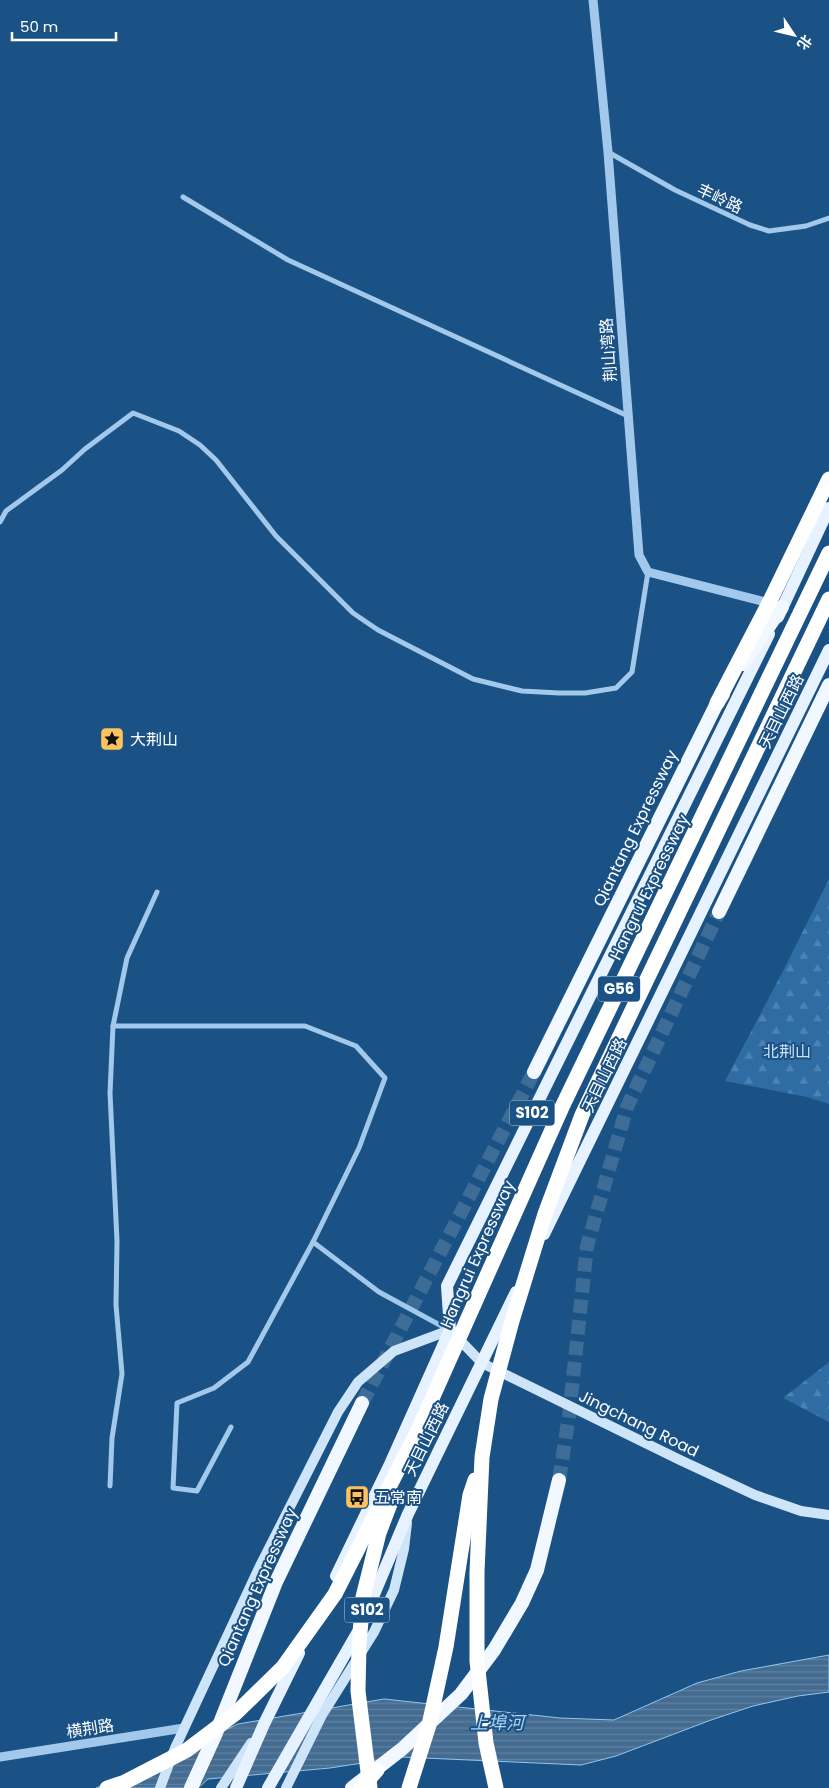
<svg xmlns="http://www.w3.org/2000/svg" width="829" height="1788" font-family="Poppins,'Noto Sans SC',sans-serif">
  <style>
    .forest { fill: url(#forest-firs) }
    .water { fill: url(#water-rules); stroke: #94c5ee }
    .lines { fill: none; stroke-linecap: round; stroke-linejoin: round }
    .trunk-tunnel { stroke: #3d6c97; stroke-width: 14; stroke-dasharray: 14 7; stroke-linecap: butt }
    .minor { stroke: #a2c9eb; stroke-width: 5 }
    .tertiary { stroke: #a2c9eb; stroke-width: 9 }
    .secondary { stroke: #cee4f8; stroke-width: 10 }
    .primary { stroke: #e6f2ff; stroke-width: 12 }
    .trunk { stroke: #f2f8ff; stroke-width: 14 }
    .motorway { stroke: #fff; stroke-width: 15 }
    .motorway-bridge { stroke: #fff; stroke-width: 15 }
    .labels { text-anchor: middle; stroke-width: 4; stroke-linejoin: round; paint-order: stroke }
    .shield { fill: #1b5285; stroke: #bbcbda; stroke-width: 1 }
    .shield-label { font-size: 15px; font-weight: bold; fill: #fff }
    .street-label { font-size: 16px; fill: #fff; stroke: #1b5285 }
    .poi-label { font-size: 16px; fill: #fff; stroke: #1b5285; text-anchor: start }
    .park-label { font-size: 16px; fill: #c7e1f8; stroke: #1b5285 }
    .water-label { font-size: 18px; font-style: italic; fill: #add3f3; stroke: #1b5285 }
  </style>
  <defs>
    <pattern id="forest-firs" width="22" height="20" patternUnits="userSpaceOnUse" patternTransform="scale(1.25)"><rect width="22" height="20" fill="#2e6ca3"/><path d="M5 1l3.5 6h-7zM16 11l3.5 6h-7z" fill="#4d82b1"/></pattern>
    <pattern id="water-rules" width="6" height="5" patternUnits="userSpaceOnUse" patternTransform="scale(1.25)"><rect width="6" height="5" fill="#446c91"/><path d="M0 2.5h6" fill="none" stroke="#6082a2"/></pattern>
  </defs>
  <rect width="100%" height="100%" fill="#1b5285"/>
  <g class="forest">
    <path d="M829,879V1104L807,1097L725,1081L783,971Z"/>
    <path d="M829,1362V1422L783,1398Z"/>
  </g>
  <path class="water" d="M829,1655V1692L798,1696L753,1706L711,1720L616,1756L581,1765L401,1757L330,1768L208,1779L198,1788H96L162,1761L238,1724L384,1699L560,1718L614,1720L697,1683L741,1671Z"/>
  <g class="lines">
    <g class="trunk-tunnel">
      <path d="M362,1403L534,1072"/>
      <path d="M559,1480L569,1416L587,1246L627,1107L719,912"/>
    </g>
    <g class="minor">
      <path d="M608,152L675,190L750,225L769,231L806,226L829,218"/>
      <path d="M183,197L288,260L628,416"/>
      <path d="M0,522L6,511L62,470L85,449L133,413L179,431L200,445L216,460L276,536L353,613L378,630L473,679L522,691L559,693H585L616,688L632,672L648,572"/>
      <path d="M157,892L127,958L113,1026H305L356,1046L385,1078L359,1148L313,1242L248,1362L214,1388L177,1403L173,1488L197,1491L231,1427"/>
      <path d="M313,1242L379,1292L449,1330"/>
      <path d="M110,1486L112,1438L122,1374L116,1305L117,1241L110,1093L113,1026"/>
    </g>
    <g class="tertiary">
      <path d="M593,0L608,152L639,555L648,572L769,603"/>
      <path d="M0,1757L184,1728"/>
    </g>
    <g class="secondary">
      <path d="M160,1788L175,1748L258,1570L338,1412L358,1382L394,1351L450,1330L482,1363L680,1460L755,1495L801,1511L829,1515"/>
      <path d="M221,1788L251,1743"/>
      <path d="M286,1788L322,1715L374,1632L394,1590L404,1549L407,1523"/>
    </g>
    <g class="primary">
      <path d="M778,617L829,508"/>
      <path d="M544,1234L829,650"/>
      <path d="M336,1576L391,1462L450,1330L447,1286L769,634"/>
      <path d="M236,1788L264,1724L299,1653"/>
      <path d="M268,1788L359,1630L408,1514L516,1292"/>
    </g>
    <g class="trunk">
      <path d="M743,664L782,607"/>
      <path d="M719,912L829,685"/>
      <path d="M534,1072L717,703L723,694"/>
      <path d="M191,1788L216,1733L276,1582L362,1403"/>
      <path d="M352,1788L402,1749L461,1694L494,1650L522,1603L537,1570L559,1480"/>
    </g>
    <g class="motorway">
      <path d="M717,703L769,603L829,479"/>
      <path d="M361,1788L377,1770"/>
    </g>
    <g class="motorway-bridge">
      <path d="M107,1788L125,1782L187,1750L236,1713L283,1667L335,1594L418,1430L563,1105L829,553"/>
      <path d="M370,1788L358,1691L359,1645L363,1597L379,1533L390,1504"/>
      <path d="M409,1788L429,1725L446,1647L470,1495L475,1480"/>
      <path d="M496,1788L486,1743L477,1661V1572L482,1457L491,1399L512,1321L545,1214L582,1115L829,599"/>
    </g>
  </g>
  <defs>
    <symbol id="sight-square" viewBox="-11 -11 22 22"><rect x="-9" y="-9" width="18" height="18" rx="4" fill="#fdc25e" stroke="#1b5285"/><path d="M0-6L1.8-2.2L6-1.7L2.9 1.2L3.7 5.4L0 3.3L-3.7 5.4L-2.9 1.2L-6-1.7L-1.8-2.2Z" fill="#111"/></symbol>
    <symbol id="bus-square" viewBox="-11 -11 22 22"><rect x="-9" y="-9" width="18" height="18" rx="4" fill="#fdc25e" stroke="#1b5285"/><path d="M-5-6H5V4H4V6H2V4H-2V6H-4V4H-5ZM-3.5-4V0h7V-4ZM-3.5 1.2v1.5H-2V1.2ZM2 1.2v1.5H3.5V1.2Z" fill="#111"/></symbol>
  </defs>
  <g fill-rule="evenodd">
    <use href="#sight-square" x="98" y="725" width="28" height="28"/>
    <use href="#bus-square" x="343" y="1483" width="28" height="28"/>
  </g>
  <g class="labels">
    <g class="shield">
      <rect x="598" y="976.5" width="42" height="25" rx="4"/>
      <rect x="509.5" y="1100.5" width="45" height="25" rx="4"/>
      <rect x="344.5" y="1597.5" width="45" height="25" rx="4"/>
    </g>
    <g class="shield-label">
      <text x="619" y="994">G56</text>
      <text x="532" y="1118">S102</text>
      <text x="367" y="1615">S102</text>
    </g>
    <g class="street-label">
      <text transform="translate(720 198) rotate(25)" y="6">丰岭路</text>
      <text transform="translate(608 350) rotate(-94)" y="6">荆山湾路</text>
      <text transform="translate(781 711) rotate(-64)" y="6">天目山西路</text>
      <text transform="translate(635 828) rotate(-64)" y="6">Qiantang Expressway</text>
      <text transform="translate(649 887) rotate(-64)" y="6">Hangrui Expressway</text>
      <text transform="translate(604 1075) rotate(-64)" y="6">天目山西路</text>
      <text transform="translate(477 1254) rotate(-66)" y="6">Hangrui Expressway</text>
      <text transform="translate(639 1423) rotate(26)" y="6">Jingchang Road</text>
      <text transform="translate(426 1439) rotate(-64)" y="6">天目山西路</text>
      <text transform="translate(257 1587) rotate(-66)" y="6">Qiantang Expressway</text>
      <text transform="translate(90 1728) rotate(-9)" y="6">横荆路</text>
    </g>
    <g class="poi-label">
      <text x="130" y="745">大荆山</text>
      <text x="374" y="1503">五常南</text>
    </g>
    <g class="park-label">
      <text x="787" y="1057">北荆山</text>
    </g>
    <g class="water-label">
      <text x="497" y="1729">上埠河</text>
    </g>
  </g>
  <g transform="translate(794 35) rotate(125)" stroke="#1b5285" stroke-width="4" paint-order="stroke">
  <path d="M0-4L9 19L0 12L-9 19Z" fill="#ffffff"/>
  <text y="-8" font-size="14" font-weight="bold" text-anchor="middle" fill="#ffffff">北</text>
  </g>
  <path d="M12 32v8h104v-8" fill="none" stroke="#ffffff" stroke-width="2.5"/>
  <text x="20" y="32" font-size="15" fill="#ffffff" stroke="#1b5285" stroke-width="4" paint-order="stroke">50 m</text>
</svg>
